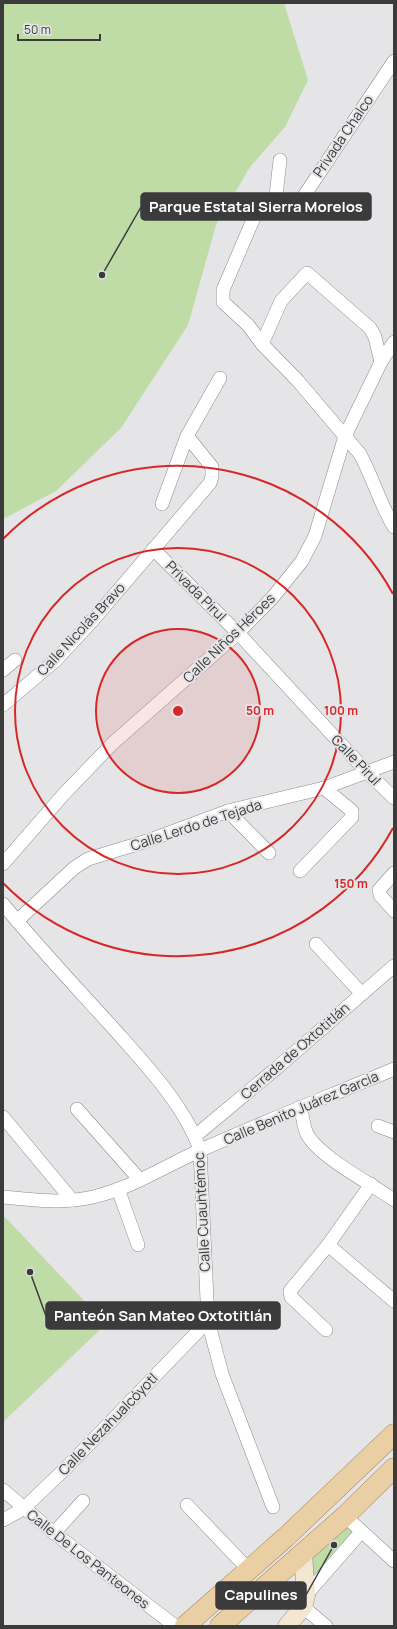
<svg xmlns="http://www.w3.org/2000/svg" width="397" height="1629" font-family="Manrope,sans-serif">
  <style>
    .green { fill: #bfdba6 }
    .lines { fill: none; stroke-linecap: round; stroke-linejoin: round }
    .minor-casing { stroke: #8c8c8e; stroke-width: 14 }
    .secondary-casing { stroke: #8c8c8e; stroke-width: 19 }
    .primary-casing { stroke: #a48658; stroke-width: 21 }
    .minor { stroke: #fff; stroke-width: 13 }
    .secondary { stroke: #f4e7d1; stroke-width: 18 }
    .primary { stroke: #eacfa4; stroke-width: 20 }
    .ring { fill: none; stroke: #d62828; stroke-width: 2 }
    .labels { text-anchor: middle; stroke-width: 4; stroke-linejoin: round; paint-order: stroke }
    .street-label { font-size: 14px; fill: #3c3b3c; stroke: #e5e5e7 }
    .centre { fill: #d62828; stroke: #e5e5e7; stroke-width: 2 }
    .ring-label { font-size: 12px; text-anchor: middle; font-weight: bold; fill: #d62828; stroke: #e5e5e7; stroke-width: 4; stroke-linejoin: round; paint-order: stroke }
    .leader { fill: none; stroke: #3c3b3c; stroke-width: 1.5 }
    .callout-dot { fill: #3c3b3c; stroke: #e5e5e7; stroke-width: 1.5 }
    .callout { fill: #3c3b3c; stroke: #3c3b3c; stroke-width: 1.5 }
    .callout-label { font-size: 15px; text-anchor: middle; font-weight: bold; fill: #fff }
  </style>
  <rect width="100%" height="100%" fill="#e5e5e7"/>
  <g class="green">
    <path d="M3,3H284L308,80L285,127L250,167L216,225L188,325L121,428L56,491L3,519Z"/>
    <path d="M5,1217L106,1324L3,1422V1219Z"/>
    <path d="M348,1525L354,1533L313,1580L311,1557Z"/>
  </g>
  <g class="lines">
    <defs>
      <g id="minor">
        <path d="M394,61L298,205C287,215 279,204 266,203L258,208L223,290V302L248,325L262,344L298,381L360,454C373,478 380,504 394,527"/>
        <path d="M275,204L280,160"/>
        <path d="M262,344L281,301L307,273L370,328L375,337L381,362"/>
        <path d="M162,504L187,436L220,378"/>
        <path d="M153,549L238,633L366,771L394,798"/>
        <path d="M3,670L15,660"/>
        <path d="M3,705L56,660L93,620L210,483L212,476V467L187,436"/>
        <path d="M228,811L269,853"/>
        <path d="M3,864L63,795L113,743L238,633L273,597L302,561L315,536L345,436L381,362L394,342"/>
        <path d="M300,871L352,817V811L324,788"/>
        <path d="M394,873L379,890L380,895L394,911"/>
        <path d="M3,904C38,947 77,988 114,1029C145,1064 185,1106 200,1150L208,1321L222,1374L273,1507"/>
        <path d="M17,921L74,868L88,859L147,841L228,811L324,788L394,762"/>
        <path d="M316,944L362,994"/>
        <path d="M300,1107C303,1115 303,1126 307,1134C319,1157 372,1184 394,1200"/>
        <path d="M77,1109L140,1180"/>
        <path d="M3,1117L72,1200"/>
        <path d="M378,1126L394,1132"/>
        <path d="M195,1136L278,1067L394,966"/>
        <path d="M118,1189L138,1245"/>
        <path d="M3,1197C32,1200 64,1204 93,1197C132,1188 165,1166 201,1150C265,1121 330,1096 394,1069"/>
        <path d="M328,1245L394,1301"/>
        <path d="M326,1330L291,1297L290,1291L328,1245L371,1184"/>
        <path d="M3,1490L54,1533L175,1626"/>
        <path d="M187,1505L249,1570"/>
        <path d="M345,1516L394,1561"/>
        <path d="M3,1520L23,1509L68,1466L208,1321"/>
        <path d="M54,1533L83,1501"/>
        <path d="M306,1595L361,1532"/>
        <path d="M303,1607L326,1626"/>
      </g>
      <path id="secondary" d="M287,1626L303,1607L306,1595L303,1554"/>
      <g id="primary">
        <path d="M185,1626L286,1537L394,1434"/>
        <path d="M220,1626L345,1516L394,1468"/>
      </g>
    </defs>
    <use href="#minor" class="minor-casing"/>
    <use href="#secondary" class="secondary-casing"/>
    <use href="#primary" class="primary-casing"/>
    <use href="#minor" class="minor"/>
    <use href="#secondary" class="secondary"/>
    <use href="#primary" class="primary"/>
  </g>
  <circle cx="178" cy="711" r="82" fill="#d62828" fill-opacity=".12"/>
  <g class="ring">
    <circle cx="178" cy="711" r="82"/>
    <circle cx="178" cy="711" r="163"/>
    <path d="M393 828A245 245 0 0 1 3 883M3 539A245 245 0 0 1 393 594"/>
  </g>
  <g class="labels">
    <g class="street-label">
      <text transform="translate(343 136) rotate(-56)" y="5">Privada Chalco</text>
      <text transform="translate(196 591) rotate(45)" y="5">Privada Pirul</text>
      <text transform="translate(81 629) rotate(-47)" y="5">Calle Nicolás Bravo</text>
      <text transform="translate(229 638) rotate(-44)" y="5">Calle Niños Héroes</text>
      <text transform="translate(356 760) rotate(46)" y="5">Calle Pirul</text>
      <text transform="translate(196 825) rotate(-18)" y="5">Calle Lerdo de Tejada</text>
      <text transform="translate(295 1051) rotate(-41)" y="5">Cerrada de Oxtotitlán</text>
      <text transform="translate(301 1108) rotate(-23)" y="5">Calle Benito Juárez Garcia</text>
      <text transform="translate(202 1212) rotate(-93)" y="5">Calle Cuauhtémoc</text>
      <text transform="translate(108 1424) rotate(-46)" y="5">Calle Nezahualcóyotl</text>
      <text transform="translate(88 1559) rotate(38)" y="5">Calle De Los Panteones</text>
    </g>
  </g>
  <circle cx="178" cy="711" r="6" class="centre"/>
  <g class="ring-label">
    <text x="260" y="715">50 m</text>
    <text x="341" y="715">100 m</text>
    <text x="351" y="888">150 m</text>
  </g>
  <path class="leader" d="M102 275L141 207M30 1272L46 1316M334 1545L306 1595"/>
  <g class="callout-dot">
    <circle cx="102" cy="275" r="4"/>
    <circle cx="30" cy="1272" r="4"/>
    <circle cx="334" cy="1545" r="4"/>
  </g>
  <g class="callout">
    <rect x="141" y="193" width="230" height="27" rx="4"/>
    <rect x="46" y="1302" width="234" height="27" rx="4"/>
    <rect x="216" y="1582" width="90" height="27" rx="4"/>
  </g>
  <g class="callout-label">
    <text x="256" y="212">Parque Estatal Sierra Morelos</text>
    <text x="163" y="1321">Panteón San Mateo Oxtotitlán</text>
    <text x="261" y="1600">Capulines</text>
  </g>
  <rect width="397" height="1629" fill="none" stroke="#3c3b3c" stroke-width="8"/>
  <path d="M18 34v6h82v-6" fill="none" stroke="#3c3b3c" stroke-width="2"/>
  <text x="24" y="34" font-size="12" fill="#3c3b3c" stroke="#e5e5e7" stroke-width="3" paint-order="stroke">50 m</text>
</svg>
